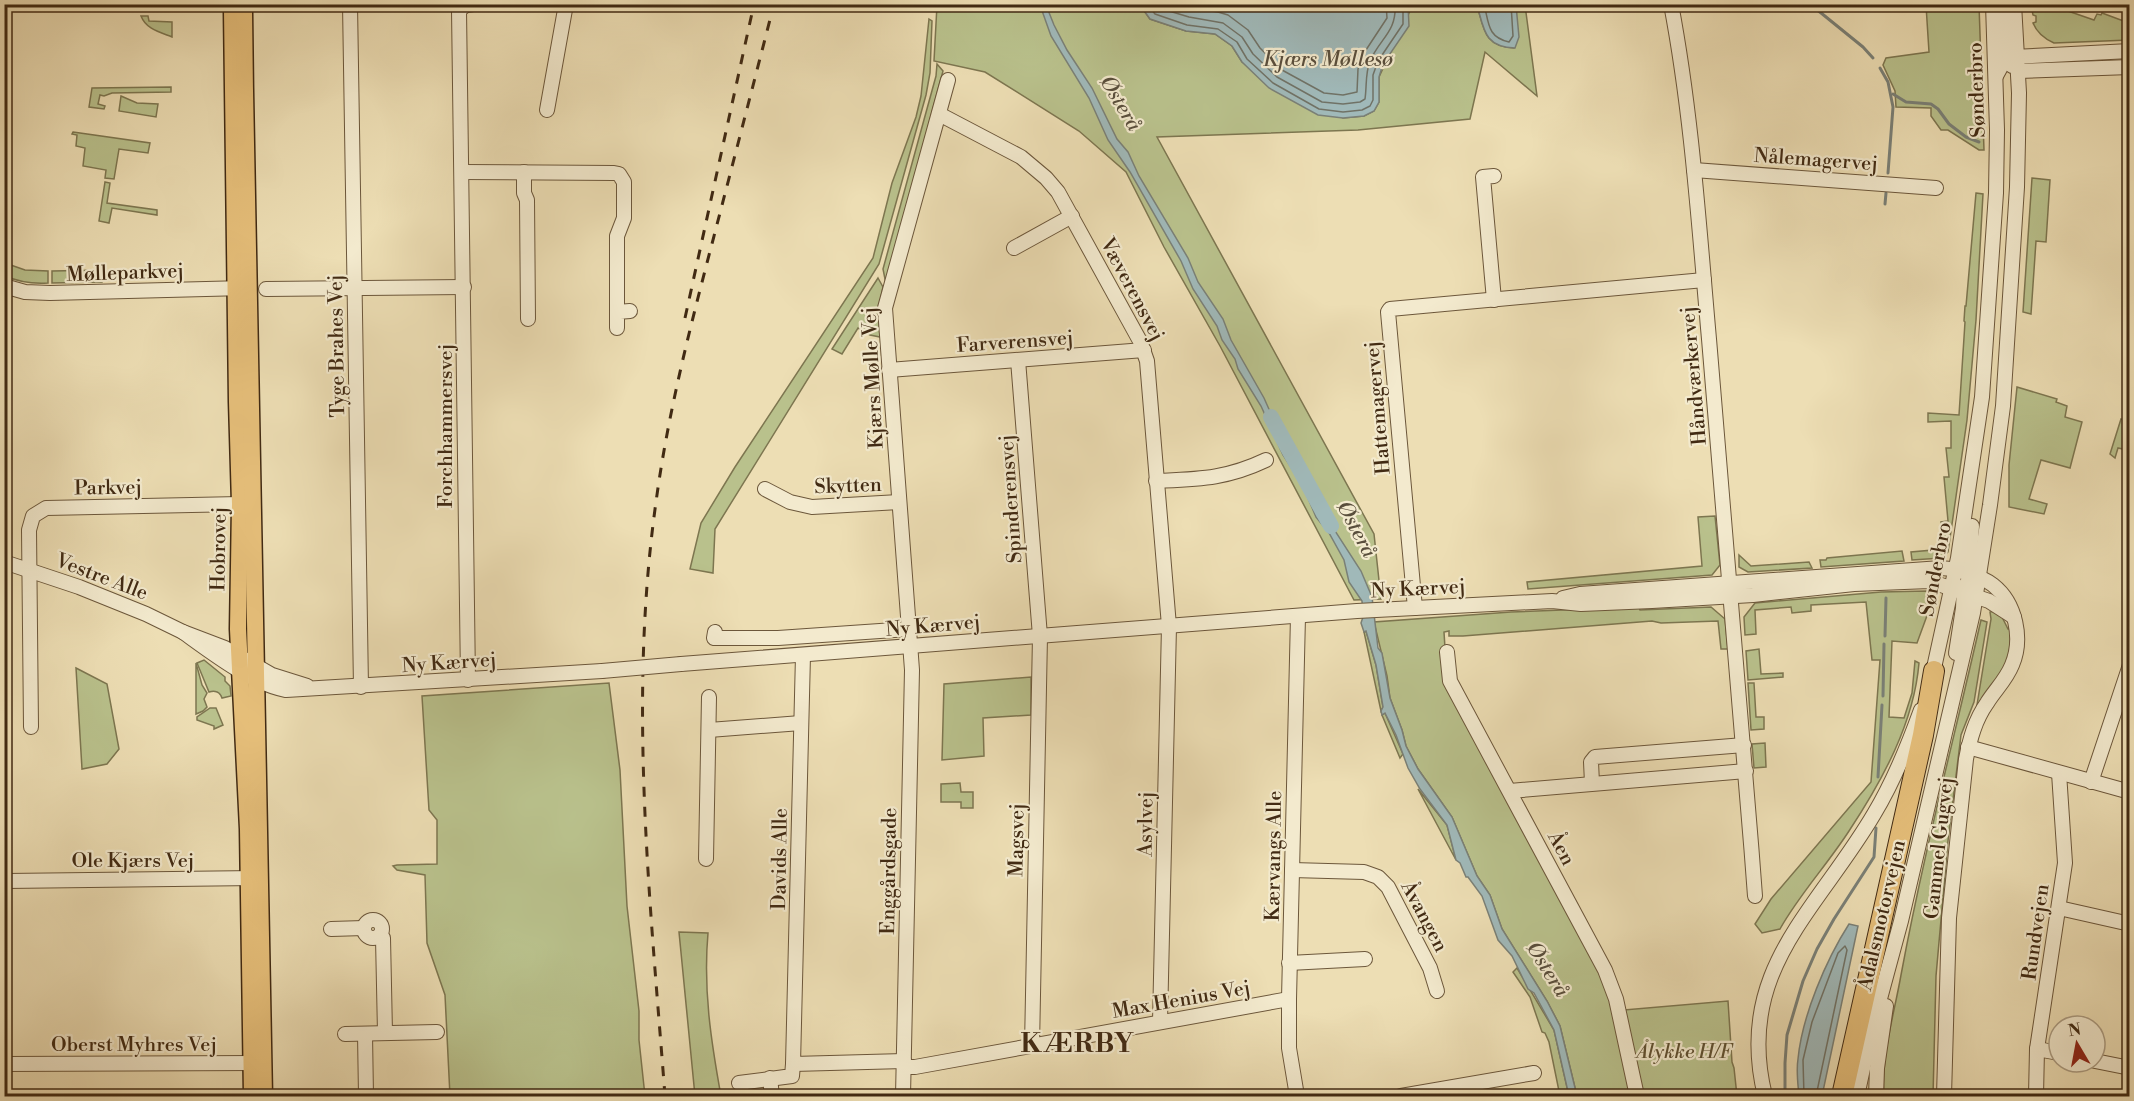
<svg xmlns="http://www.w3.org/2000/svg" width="2134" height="1101" font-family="'Libre Bodoni',serif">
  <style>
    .green { fill: #b9c18c; stroke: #7d7650; stroke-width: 1.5 }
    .water { fill: #a0b9b9; stroke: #7a8077; stroke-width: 1.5 }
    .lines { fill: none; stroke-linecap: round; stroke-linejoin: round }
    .shore { stroke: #707266; stroke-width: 1.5 }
    .stream { stroke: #7a8077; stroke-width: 3 }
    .river { stroke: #a0b9b9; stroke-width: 16 }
    .minor-casing { stroke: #6c573b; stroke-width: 16 }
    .major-casing { stroke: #412a13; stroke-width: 19 }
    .highway-casing { stroke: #412a13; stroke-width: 22 }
    .minor { stroke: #f3eace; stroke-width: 14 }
    .major { stroke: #e6bf7a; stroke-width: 16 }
    .highway { stroke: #e6bf7a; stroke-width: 20 }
    .rail { stroke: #412a13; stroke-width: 3; stroke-dasharray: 10 10; stroke-linecap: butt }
    .minor-bridge-casing { stroke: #6c573b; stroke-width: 16; stroke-linecap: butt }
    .minor-bridge { stroke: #f3eace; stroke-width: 14 }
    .labels { text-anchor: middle; stroke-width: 4.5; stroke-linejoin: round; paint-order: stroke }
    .street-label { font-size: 20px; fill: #412a13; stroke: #f3eace }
    .park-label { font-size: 20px; font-style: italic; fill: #5f5031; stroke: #f3eace }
    .water-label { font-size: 21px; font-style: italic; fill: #594e3c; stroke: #f3eace }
    .district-label { font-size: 26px; font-weight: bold; letter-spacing: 1.5px; fill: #412a13; stroke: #f3eace }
  </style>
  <rect width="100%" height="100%" fill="#eddeb4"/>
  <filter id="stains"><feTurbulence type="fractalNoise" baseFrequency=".00333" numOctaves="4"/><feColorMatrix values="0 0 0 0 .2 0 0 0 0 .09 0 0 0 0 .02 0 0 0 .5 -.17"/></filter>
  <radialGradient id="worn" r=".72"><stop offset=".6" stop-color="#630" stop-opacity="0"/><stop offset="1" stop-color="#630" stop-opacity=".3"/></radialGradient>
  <g class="green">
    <path d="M937,5H1140L1150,19L1186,31L1215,34L1232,46L1242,62L1343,118L1364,116L1374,111L1379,102V77L1410,11L1408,5H1477C1484,29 1484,47 1514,48L1516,5H1525L1537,96L1485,52L1470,119L1358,130L1157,137L1374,534L1381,599L1354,600L1220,346L1164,247L1126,172L1079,131L985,72L934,61Z"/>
    <path d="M1926,5H1979L1984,150H1979L1948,130H1941L1931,116V108L1896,107L1895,91L1883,65L1886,58L1929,52Z"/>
    <path d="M2031,5L2046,8L2045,5H2063L2062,9L2094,20L2097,14L2101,15L2102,13L2129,23V40L2054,43C2045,39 2037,33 2033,23L2036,22V16L2033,15Z"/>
    <path d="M141,16H148L149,21L172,22V37C159,32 146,29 141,16Z"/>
    <path d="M929,19L932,21L930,73L926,95L879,264L715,529L713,573L690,569L701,523L735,467L873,258L892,183L916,117L921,96Z"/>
    <path d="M937,64L943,71L886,284L883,269L936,76Z"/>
    <path d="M171,87V92L112,93L104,96L100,95L98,104L105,106L104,109L89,107L92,88Z"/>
    <path d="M121,96L137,103L158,104L156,117L119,111Z"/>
    <path d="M73,132L150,143L148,153L119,149L114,179L105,178L106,170L83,166L85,148L76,146L77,135L72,134Z"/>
    <path d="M2032,178L2050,180L2046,242L2036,241L2031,314L2023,312Z"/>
    <path d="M105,182L110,183L107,203L157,210V215L112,208L109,223L99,221Z"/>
    <path d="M1976,193L1983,194L1976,320L1967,420L1948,552L1942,558L1912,560L1911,552L1944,549L1941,522L1948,521L1944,477H1949L1946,448H1951V421L1928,422V413L1959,415L1965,322L1964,321L1965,306H1966Z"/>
    <path d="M5,263L25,270L48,271V283C33,284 19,282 5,276Z"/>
    <path d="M103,270L102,282L52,283V271Z"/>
    <path d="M878,278L883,287L878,312L880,337L870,335L858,328L842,354L832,349Z"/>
    <path d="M2017,387L2057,399L2056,402L2067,406L2065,417L2082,422L2070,468L2041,460L2029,499L2047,504L2044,514L2009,507V465Z"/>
    <path d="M2121,419L2129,421V463L2123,461L2127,450L2118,448L2115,458L2110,454Z"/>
    <path d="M1715,516L1720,565L1712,575L1528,589L1527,582L1702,566L1698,517Z"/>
    <path d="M1902,551L1904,561L1821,567L1820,560H1826L1827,558Z"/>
    <path d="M1739,555L1751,566L1809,562L1812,568L1748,572L1739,567Z"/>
    <path d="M1927,591L1932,602L1917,643L1892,641L1889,717L1904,718L1912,693L1915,661L1919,663C1914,723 1882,781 1849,831C1827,865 1799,895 1780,929L1762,933L1755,924L1771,899L1871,782L1880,660H1872L1866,602L1811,605V611L1792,613L1791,607L1755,610L1756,634L1745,635L1744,617L1755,603L1881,592Z"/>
    <path d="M1639,607L1640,610L1711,607L1725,619L1728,649H1721L1718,621L1661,623L1652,621L1463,636H1449V631L1444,632L1447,680L1624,1010L1728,1001L1732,1062L1734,1068L1737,1096H1577L1560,1026L1547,1001L1502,929L1490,895L1477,876L1452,817L1418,769L1406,746L1402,730L1390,698L1387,676L1374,622L1511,612Z"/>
    <path d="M1994,611L2001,615L2008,629H2010C2014,665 1995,683 1976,711L1991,619L1990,612Z"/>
    <path d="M1981,620L1987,622L1974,702L1961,735L1948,841L1936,976L1933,1096H1884C1881,1056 1894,1015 1901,975C1923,856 1954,739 1981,620Z"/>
    <path d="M1366,631L1376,665L1383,707L1381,711L1364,632Z"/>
    <path d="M1759,649L1761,674L1783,673V677L1748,680L1746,651Z"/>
    <path d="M204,660L225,677V681L230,686L231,696L222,698C220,692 215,690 209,692L197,663Z"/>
    <path d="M196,663L202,685L207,693L204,699L207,707L203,711L196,714Z"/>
    <path d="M76,668L107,684L119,749L107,764L82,769Z"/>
    <path d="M1031,677V715L983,718L984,756L942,760L944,684Z"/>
    <path d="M609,683L620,770L627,906L639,1011V1040L645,1096H450L445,995L427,943L425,875L397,870L393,866L397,865L437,864V820L429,810L422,696Z"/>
    <path d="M1748,683H1754L1756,717H1764V729L1751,730Z"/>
    <path d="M210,708H216L223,725L214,729V726L197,720V717Z"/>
    <path d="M1385,713L1403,754L1400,758L1382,715Z"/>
    <path d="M1765,743L1766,767L1754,768L1752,744Z"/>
    <path d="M960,783L961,792H973V808H961V802H941V784Z"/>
    <path d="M1418,789L1447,825L1456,860Z"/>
    <path d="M679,932L708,933C703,989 711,1041 721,1096H695Z"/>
    <path d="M1517,968L1554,1030L1569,1096H1560L1549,1042L1545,1033L1542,1032L1530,997L1513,972Z"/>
  </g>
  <g class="water">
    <path d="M1408,4L1409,26L1383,64L1379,77V102L1374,111L1364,116L1343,118L1318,115L1269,88L1242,62L1232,46L1215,34L1186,31L1150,19L1140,5Z"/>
    <path d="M1040,5H1046L1054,25L1067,50L1092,88L1117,139L1128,152L1139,176L1188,258L1198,282L1223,319L1231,340L1264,398L1284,443L1306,478L1319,506L1361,571L1372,597L1378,648L1382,653L1390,698L1402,730L1406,746L1418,769L1452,817L1477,876L1490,895L1502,929L1547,1001L1560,1026L1577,1096H1569L1554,1030L1534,993L1528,989L1512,956L1498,940L1482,896L1468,877H1466L1460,863L1456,860L1447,825L1420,789L1408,768L1396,735L1385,713L1382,715L1381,711L1383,707L1376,665L1366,631L1364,632L1361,623L1363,617L1362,601L1349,582L1344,560L1329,533L1316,517L1302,484L1283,455L1261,406L1238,369L1235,359L1222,340L1217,326L1193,289L1181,261L1130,172L1108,140L1089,98L1051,36Z"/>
    <path d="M1477,5H1516L1519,37L1515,48C1484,47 1484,29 1477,5Z"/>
    <path d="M1849,924L1858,926L1822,1096H1799C1798,1084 1796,1071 1798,1059C1802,1016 1826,960 1849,924Z"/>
  </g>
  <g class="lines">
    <g class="shore">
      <path d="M1147,4L1155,14L1187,25L1218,29L1237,42L1247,59L1273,83L1319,109L1343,112L1362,110L1370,106L1373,100V75L1378,61L1403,24V4"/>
      <path d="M1156,4L1159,8L1189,17L1223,23L1242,37L1253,54L1277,77L1322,102L1343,104L1360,102L1365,99C1367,85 1365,74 1370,61C1380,38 1397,32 1395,4"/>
      <path d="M1178,4L1191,8L1218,12L1228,15L1248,30L1260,48L1282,70L1324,93L1343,95L1357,92L1358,69L1364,53L1387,18L1386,4"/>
      <path d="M1484,4C1489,23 1487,37 1509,42L1513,36L1511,4"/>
      <path d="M1804,1096L1803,1060L1812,1022L1838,953L1845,946L1847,950L1816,1096"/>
    </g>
    <g class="stream">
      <path d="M1810,4L1863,47L1873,58"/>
      <path d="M1880,68L1888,82L1893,107L1888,173"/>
      <path d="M1893,94L1906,102L1931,104L1938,109L1949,124L1966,137L1979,142"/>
      <path d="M1885,204L1886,193"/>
      <path d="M1885,636L1886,598"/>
      <path d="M1883,696L1884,644"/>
      <path d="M1878,777L1882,705"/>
      <path d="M1785,1096V1063L1787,1035L1803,981L1817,949L1834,919L1874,857L1876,828"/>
    </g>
    <path class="river" d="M1271,417L1331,526"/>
    <defs>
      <g id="minor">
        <path d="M350,4L361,687"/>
        <path d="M1671,4C1692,115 1699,227 1709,339C1726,524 1741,710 1755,896"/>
        <path d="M2002,4L2006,53L2012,66"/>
        <path d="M459,10L468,680"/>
        <path d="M459,10L466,5L473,4"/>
        <path d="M2018,71L2130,67"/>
        <path d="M1996,76L2002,65L2013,57L2130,51"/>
        <path d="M547,110L566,4"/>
        <path d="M939,114L1021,157L1046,178L1058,192L1140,341L1147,361L1169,626L1160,1022"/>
        <path d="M1694,170L1936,188"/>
        <path d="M462,172L614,173L619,174L624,182V218L617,236V312"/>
        <path d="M524,172V193L527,200L528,319"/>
        <path d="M1014,248L1072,216"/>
        <path d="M4,286L25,292L50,293L245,288"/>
        <path d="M266,289L464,287"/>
        <path d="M1494,300L1483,177L1494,176"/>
        <path d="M617,328V312L630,311"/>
        <path d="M1018,360L1040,636L1032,1046"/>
        <path d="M889,370L1144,350"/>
        <path d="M1156,481C1199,479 1226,479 1266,460"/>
        <path d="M765,489L790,502L812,507L899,502"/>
        <path d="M4,562L79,587L146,614L183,632L225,648L272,675L307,686"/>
        <path d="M1968,581L1972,526"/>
        <path d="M1563,598L1580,594L1941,568C1957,569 1980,575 1993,585C2016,603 2023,639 2012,665C2006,680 1995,690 1987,703C1975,720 1970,739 1966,759L1949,918L1944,1096"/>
        <path d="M1415,608L1388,312L1390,309L1704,280"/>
        <path d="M183,632C211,652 252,684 286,690L602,671"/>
        <path d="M715,632L714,638H778L909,629"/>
        <path d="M1447,652L1450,681L1605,970L1616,999L1637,1096"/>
        <path d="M1956,653L1963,608L1964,586"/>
        <path d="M803,655L793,1064L904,1061"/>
        <path d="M681,664L1357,611L1552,601L1581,604L1652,601L1753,595L1854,584L1929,581L1989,601L2014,617"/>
        <path d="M1932,677L1958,558L1982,397L1996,193L1997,130L1993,4"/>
        <path d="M31,727L29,530L33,516L46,508L240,504"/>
        <path d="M709,730L801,723"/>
        <path d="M1968,747L2130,792"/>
        <path d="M2091,782L2130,665"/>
        <path d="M1592,783L1591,762L1595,757L1744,745"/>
        <path d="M1510,791L1746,771"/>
        <path d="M706,859L709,697"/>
        <path d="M1292,870L1364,872L1378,877L1388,887L1430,968L1437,991"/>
        <path d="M6,881L259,878"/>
        <path d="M2059,908L2130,924"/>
        <circle cx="373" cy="929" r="9"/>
        <path d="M331,929L364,928"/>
        <path d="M380,935L383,938L385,1033"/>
        <path d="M1289,963L1365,959"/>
        <path d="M345,1034L437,1032"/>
        <path d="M365,1034L366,1096"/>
        <path d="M2037,1049L2059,1053"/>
        <path d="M2095,1061L2130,1068"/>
        <path d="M4,1064L260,1063"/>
        <path d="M904,1067H915L1289,999"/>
        <path d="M770,1078L772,1096"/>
        <path d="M739,1083L792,1076L793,1064"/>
        <path d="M903,1096L912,670L885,308L948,80"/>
        <path d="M1297,1096L1289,1048V999L1298,616"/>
        <path d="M1401,1096L1534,1073"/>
        <path d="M1765,1096C1734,971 1817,911 1874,814C1894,781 1908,746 1921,710"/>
        <path d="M1857,1096L1871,1032L1901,921L1973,613L1990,505L2003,406L2017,187L2019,93L2014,4"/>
        <path d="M1876,1096L1877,1068L1886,1006"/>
        <path d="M2036,1096L2037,1049L2065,863L2059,773"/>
      </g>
      <g id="major">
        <path d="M238,4L232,11L237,402L240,504L238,629L248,829L252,1096"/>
        <path d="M239,4L244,11C248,373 258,735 264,1096"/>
      </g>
      <path id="highway" d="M1842,1096L1923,735L1934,671"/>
    </defs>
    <use href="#minor" class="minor-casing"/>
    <use href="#major" class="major-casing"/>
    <use href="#highway" class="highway-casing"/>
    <use href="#minor" class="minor"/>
    <use href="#major" class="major"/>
    <use href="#highway" class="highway"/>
    <g class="rail">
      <path d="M685,318L754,4"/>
      <path d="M665,1096C650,899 628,700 656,502C668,412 691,324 714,236C734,159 754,82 774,4"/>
    </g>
    <defs>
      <path id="minor-bridge" d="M602,671L681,664"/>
    </defs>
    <use href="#minor-bridge" class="minor-bridge-casing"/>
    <use href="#minor-bridge" class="minor-bridge"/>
  </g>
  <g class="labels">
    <g class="street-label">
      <text transform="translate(1976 90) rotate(-92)" y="7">Sønderbro</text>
      <text transform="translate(1816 159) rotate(4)" y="7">Nålemagervej</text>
      <text transform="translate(125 272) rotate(-2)" y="7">Mølleparkvej</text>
      <text transform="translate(1133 289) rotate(62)" y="7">Væverensvej</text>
      <text transform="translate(1015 341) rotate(-4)" y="7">Farverensvej</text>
      <text transform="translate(336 346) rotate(-91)" y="7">Tyge Brahes Vej</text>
      <text transform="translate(1693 376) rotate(-95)" y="7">Håndværkervej</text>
      <text transform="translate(872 378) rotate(-93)" y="7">Kjærs Mølle Vej</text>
      <text transform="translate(1377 408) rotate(-95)" y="7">Hattemagervej</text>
      <text transform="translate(445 426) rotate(-90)" y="7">Forchhammersvej</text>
      <text transform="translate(848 485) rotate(-2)" y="7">Skytten</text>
      <text transform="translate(108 487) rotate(-1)" y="7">Parkvej</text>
      <text transform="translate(1010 499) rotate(-94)" y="7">Spinderensvej</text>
      <text transform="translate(218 549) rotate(-89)" y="7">Hobrovej</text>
      <text transform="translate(1935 569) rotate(-79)" y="7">Sønderbro</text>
      <text transform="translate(102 576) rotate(21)" y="7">Vestre Alle</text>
      <text transform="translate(1418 588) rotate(-3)" y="7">Ny Kærvej</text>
      <text transform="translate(933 625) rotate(-5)" y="7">Ny Kærvej</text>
      <text transform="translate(449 662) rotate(-4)" y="7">Ny Kærvej</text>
      <text transform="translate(1145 824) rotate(-89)" y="7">Asylvej</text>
      <text transform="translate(1016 840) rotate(-89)" y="7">Magsvej</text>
      <text transform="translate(1562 848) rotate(62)" y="7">Åen</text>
      <text transform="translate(1938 848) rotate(-84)" y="7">Gammel Gugvej</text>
      <text transform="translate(1273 856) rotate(-89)" y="7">Kærvangs Alle</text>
      <text transform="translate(779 859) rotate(-89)" y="7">Davids Alle</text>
      <text x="133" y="867">Ole Kjærs Vej</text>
      <text transform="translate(888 871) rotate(-89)" y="7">Enggårdsgade</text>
      <text transform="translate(1881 915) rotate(-77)" y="7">Ådalsmotorvejen</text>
      <text transform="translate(1425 916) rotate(62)" y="7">Åvangen</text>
      <text transform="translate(2035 932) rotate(-82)" y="7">Rundvejen</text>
      <text transform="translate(1181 999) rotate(-10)" y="7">Max Henius Vej</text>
      <text x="134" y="1051">Oberst Myhres Vej</text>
    </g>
    <g class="park-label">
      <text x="1684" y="1058">Ålykke H/F</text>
    </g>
    <g class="water-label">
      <text x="1328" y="66">Kjærs Møllesø</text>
      <text transform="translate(1121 103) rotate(59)" y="7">Østerå</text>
      <text transform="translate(1357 529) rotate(62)" y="7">Østerå</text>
      <text transform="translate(1548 969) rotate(58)" y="7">Østerå</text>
    </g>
    <g class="district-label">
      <text x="1078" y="1052">KÆRBY</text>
    </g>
  </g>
  <rect width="2134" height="1101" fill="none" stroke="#eddeb4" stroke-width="24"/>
  <rect x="6" y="6" width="2122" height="1089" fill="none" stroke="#412a13" stroke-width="3"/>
  <rect x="12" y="12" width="2110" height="1077" fill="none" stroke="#412a13" stroke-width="1.5"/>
  <g transform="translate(2077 1044) rotate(350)"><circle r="28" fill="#f3eace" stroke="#ac9d83" stroke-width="1.5"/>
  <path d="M0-4.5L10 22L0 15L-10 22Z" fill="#8f2418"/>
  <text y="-9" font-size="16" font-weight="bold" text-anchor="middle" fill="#412a13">N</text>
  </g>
  <rect width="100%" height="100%" filter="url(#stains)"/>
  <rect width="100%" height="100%" fill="url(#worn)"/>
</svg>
